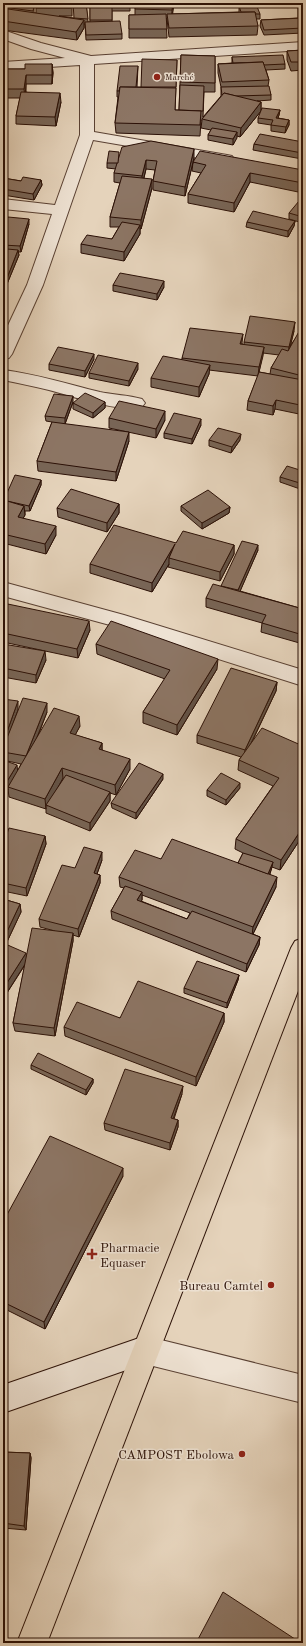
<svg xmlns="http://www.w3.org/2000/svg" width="306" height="1646" font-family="'Old Standard TT',serif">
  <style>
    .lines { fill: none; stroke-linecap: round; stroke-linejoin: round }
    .minor-casing { stroke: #5a4133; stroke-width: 2 }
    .secondary-casing { stroke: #2b1006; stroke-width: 2 }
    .primary-casing { stroke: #2b1006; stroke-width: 2 }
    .minor { fill: #eee2d3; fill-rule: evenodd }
    .secondary { fill: #eee2d3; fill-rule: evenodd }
    .primary { fill: #e5d3bb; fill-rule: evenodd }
    .wall { fill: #786556; stroke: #2b1006; fill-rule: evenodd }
    .shaded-wall { fill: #625246; stroke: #2b1006 }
    .building { fill: #8c7564; stroke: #2b1006 }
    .poi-dot { fill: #8f2418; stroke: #eee2d3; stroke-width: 1.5 }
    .labels { text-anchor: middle; stroke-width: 3; stroke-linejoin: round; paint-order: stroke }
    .far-poi-label { font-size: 9px; fill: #2b1006; stroke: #eee2d3; text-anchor: start }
    .near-poi-label { font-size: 13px; fill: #2b1006; stroke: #eee2d3; text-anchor: end }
  </style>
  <rect width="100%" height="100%" fill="#e5d3bb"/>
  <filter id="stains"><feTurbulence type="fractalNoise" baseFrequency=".005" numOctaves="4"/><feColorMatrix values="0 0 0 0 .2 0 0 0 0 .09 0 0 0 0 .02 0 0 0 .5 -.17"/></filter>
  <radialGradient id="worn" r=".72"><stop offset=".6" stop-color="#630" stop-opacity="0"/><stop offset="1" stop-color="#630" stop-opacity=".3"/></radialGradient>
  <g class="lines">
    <defs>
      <g id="minor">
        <path d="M3,30L41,43L91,56L303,42V50L94,64V132L227,155L232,156L234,159L232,162L227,163L93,140L43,285L12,354L9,358L3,359V336L27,285L52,214L3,209V199L55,205L80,135V65L3,70V62L65,58L31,49L3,39Z"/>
        <path d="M3,370C36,374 67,384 100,392C114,395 128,395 142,399L145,403L142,407C120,413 72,396 49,390C33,386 18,383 3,380Z"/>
        <path d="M3,582L124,615L303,670V686L121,628L3,596Z"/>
        <path d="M145,1336L303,1375V1403L145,1364L135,1360L131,1350L135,1340Z"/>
      </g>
      <path id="secondary" d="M145,1336L155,1340L159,1350L155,1360L3,1413V1385Z"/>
      <path id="primary" d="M303,938V978L47,1643H17L291,948L295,941Z"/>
    </defs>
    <use href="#minor" class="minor-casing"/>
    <use href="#secondary" class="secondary-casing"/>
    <use href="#primary" class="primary-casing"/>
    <use href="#minor" class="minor"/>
    <use href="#secondary" class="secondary"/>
    <use href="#primary" class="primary"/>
  </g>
  <g class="wall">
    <path d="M3,3L34,7V13H36V3H72V16H59L74,18L86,3L88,22H90V7H93V3H130V11H112V21L122,34V39L86,40L85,24H84V28L77,40L3,30Z"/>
    <path d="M136,3H174L172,14L239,12V6L260,14V19H256L258,26L257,35L169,37L167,19L166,18L167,38H129V15H135V9Z"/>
    <path d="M298,3H303V33L264,35L260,26L261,20L298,18Z"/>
    <path d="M303,50V70L291,71L287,60V51Z"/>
    <path d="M181,55L215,56V92H204L203,117L221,96V87L218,73V64L232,63V57L285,64V69L266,70L269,80L268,86L271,95V100L257,101L261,102V111L240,137L237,136L233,145L208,140V135L211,130L201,128L202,120H201L200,136L116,133L115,123L118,97H117V91L138,66L137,87H141L177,60L175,110H179Z"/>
    <path d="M52,64L53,73L52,84H26V92L61,102L56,126L16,124V116L20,98H3V69H25Z"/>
    <path d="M280,110L279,115L278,118L289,120V125L285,133L271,131V125L258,123V118Z"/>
    <path d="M303,142V157L302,159L253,150L254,144Z"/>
    <path d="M119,158H194L193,162L303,170V193L250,182L234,212L188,203V194L201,173L192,171L193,162L185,196L153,190V181L155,170L146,169L144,178L152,188L141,229H140V234L124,261L81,253V244L112,239L119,227H110V217L120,183L114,182V173L116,169L107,168V163Z"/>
    <path d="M3,178L21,181L41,180L42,185L34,200L3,195Z"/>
    <path d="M303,202V223L289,219V213Z"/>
    <path d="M295,221L294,226L288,237L246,227L247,222Z"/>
    <path d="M29,224L21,252H18L19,255L7,284H3V257L6,251L3,250V255V231Z"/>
    <path d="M113,285L164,287L157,300L113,291Z"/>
    <path d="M303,328V405L299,414L275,409L273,415L247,410L248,401L258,376L209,370V374L199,397L151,387V378L182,359V358L242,343V344L244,345V342L294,331L290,346ZM263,353L279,355L271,368L270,374L259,372Z"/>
    <path d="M94,359L85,377L49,370V364Z"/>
    <path d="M138,369L129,386L89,378V373Z"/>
    <path d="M73,402L65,424L129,441L116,481L38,471L37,461L52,422L46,421L45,416Z"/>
    <path d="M105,402V408L93,418L73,409V403Z"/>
    <path d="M109,418L165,420L156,438L109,428Z"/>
    <path d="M201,425L192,444L164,438V433Z"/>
    <path d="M209,440H240L231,453L209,446Z"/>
    <path d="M303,471V490L280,482V477Z"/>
    <path d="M41,480V485L30,511H25V515L23,518L56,535L46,554L3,543V502Z"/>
    <path d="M119,504V513L107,532L58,517L57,508Z"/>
    <path d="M181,506L230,507L229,513L202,529L181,511Z"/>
    <path d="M176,543L234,545V554L220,581L168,567L169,564L152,592L90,573V564Z"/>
    <path d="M258,550L240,591L303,609V644L261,632L262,623L206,607V598L221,586Z"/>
    <path d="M3,603L90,630L78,658L3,642Z"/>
    <path d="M3,644L46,660L36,683L3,677Z"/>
    <path d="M96,644L217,669L177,735L143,723V712L165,679L97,654Z"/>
    <path d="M277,682L276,691L252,742L303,746V835L280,870L272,867L270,874L276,887L253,934L260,937L259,945L246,972L112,919L111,911L124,888L120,887L119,877L161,859L238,863L243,853L235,849L236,839L273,786L238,770L239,760L241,757L197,743V735ZM142,895L190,913L187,919L141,901L142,900Z"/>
    <path d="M3,699L18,710L47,712L38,736L80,726L75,735L102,743V750L130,769L116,795L110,793V801L90,831L46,813V809L9,797L8,789L3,798V760L18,770L21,764L3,760Z"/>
    <path d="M163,779L136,819L112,808L111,803Z"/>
    <path d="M240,788L226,805L207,796V790Z"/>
    <path d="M45,836L46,844L27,896L3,891V845Z"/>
    <path d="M102,860L97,874L100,875V883L79,937L73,935V941L55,1036L15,1031L13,1023L25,965L3,999V899L20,904L21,912L6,944L27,957L55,931L40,927L39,919L75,868Z"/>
    <path d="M239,975L238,980L227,1008L184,993V988Z"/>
    <path d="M224,1013V1022L196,1086L65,1036L64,1027L120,1018Z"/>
    <path d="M31,1065L93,1079V1083L86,1095L31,1069Z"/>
    <path d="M182,1094L174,1119L178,1120V1127L170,1150L105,1130L104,1123Z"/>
    <path d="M123,1176L45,1329L3,1308V1222Z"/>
    <path d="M3,1452L30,1453L31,1458L26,1530L3,1528Z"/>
  </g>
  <g class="shaded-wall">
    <path d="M173,3H174L172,19V10Z"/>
    <path d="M84,20V28L77,40L76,32Z"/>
    <path d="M52,64L53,73L52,84Z"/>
    <path d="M26,75V84L25,98L24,89Z"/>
    <path d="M60,93L61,102L56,126L55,117Z"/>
    <path d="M261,102V111L240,137L241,128Z"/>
    <path d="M280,110L279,115L276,123V118Z"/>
    <path d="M6,113L7,118L3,130V124Z"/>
    <path d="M289,120V125L285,133L286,127Z"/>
    <path d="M237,132V138L233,145V139Z"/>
    <path d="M194,149V158L185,196V187Z"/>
    <path d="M146,160V169L142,185V176Z"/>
    <path d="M250,173V182L234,212V203Z"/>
    <path d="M152,179V188L141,229V220Z"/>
    <path d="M41,180L42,185L34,200L33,194Z"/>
    <path d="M29,219V224L21,252L20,246Z"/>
    <path d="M295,221L294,226L288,237V231Z"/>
    <path d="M140,225V234L124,261V252Z"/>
    <path d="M18,250L19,255L7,284V278Z"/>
    <path d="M164,281V287L157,300V294Z"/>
    <path d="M295,322L294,331L288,356L289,347Z"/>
    <path d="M243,334L242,343L240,353V344Z"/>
    <path d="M264,347L263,356L258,376L259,367Z"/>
    <path d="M94,354V359L85,377V371Z"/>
    <path d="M138,363V369L129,386V381Z"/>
    <path d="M210,365L209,374L199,397V387Z"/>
    <path d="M73,396V402L65,424V418Z"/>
    <path d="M303,398V405L299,414L300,405Z"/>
    <path d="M276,400L275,409L273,415V406Z"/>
    <path d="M105,402V408L93,418V413Z"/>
    <path d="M165,411V420L156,438V429Z"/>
    <path d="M201,419V425L192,444V439Z"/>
    <path d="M129,432V441L116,481V472Z"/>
    <path d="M241,434L240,440L231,453L232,447Z"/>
    <path d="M41,480V485L30,511L29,506Z"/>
    <path d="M119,504V513L107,532V523Z"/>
    <path d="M24,506L25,515L19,526L18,517Z"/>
    <path d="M230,507L229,513L202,529V523Z"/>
    <path d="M56,526V535L46,554L45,544Z"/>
    <path d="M175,544L169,558V564L152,592V583Z"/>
    <path d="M234,545V554L220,581V572Z"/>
    <path d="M258,545V550L238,596V590Z"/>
    <path d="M89,621L90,630L78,658L77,649Z"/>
    <path d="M45,651L46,660L36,683V675Z"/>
    <path d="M218,659L217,669L177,735V725Z"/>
    <path d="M277,682L276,691L244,758L245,750Z"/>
    <path d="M18,701V710L3,752V743Z"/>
    <path d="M47,703V712L26,765V756Z"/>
    <path d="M79,716L80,726L71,743L70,733Z"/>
    <path d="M102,743V753L99,749Z"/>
    <path d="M130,759V769L116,795L115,785Z"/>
    <path d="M17,765L18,774L8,787V789L3,798V788Z"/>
    <path d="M62,768L63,778L48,806L46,805V809L45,799Z"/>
    <path d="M163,774V779L136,819V813Z"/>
    <path d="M240,783V788L226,805V800Z"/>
    <path d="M110,792V801L90,831V823Z"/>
    <path d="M303,827V835L280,870L281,860Z"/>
    <path d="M45,836L46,844L27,896L26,888Z"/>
    <path d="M102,852V860L94,882V873Z"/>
    <path d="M273,862L272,867L268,879V874Z"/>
    <path d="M100,875V883L79,937L78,929Z"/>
    <path d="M277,877L276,887L252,936L253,927Z"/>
    <path d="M142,892V900L138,908L137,900Z"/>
    <path d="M20,904L21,912L4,948L3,940Z"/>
    <path d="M73,933V941L55,1036L54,1028Z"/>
    <path d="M260,937L259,945L246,972L247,964Z"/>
    <path d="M26,953L27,961L3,999V989Z"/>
    <path d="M239,975L238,980L227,1008V1003Z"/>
    <path d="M224,1013V1022L196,1086V1077Z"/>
    <path d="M93,1079V1083L86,1095V1090Z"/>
    <path d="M183,1086L182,1094L171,1125V1118Z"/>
    <path d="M178,1120V1127L170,1150V1143Z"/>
    <path d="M123,1168V1176L45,1329L44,1322Z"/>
    <path d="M30,1453L31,1458L26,1530L24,1526Z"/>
  </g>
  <g class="building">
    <path d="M3,3H19L34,7L33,11L3,7Z"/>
    <path d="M36,3H72L71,8H36Z"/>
    <path d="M73,3H86L88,19L74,18Z"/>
    <path d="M136,3H173L172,10L135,9Z"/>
    <rect x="299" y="3" width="4" height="7"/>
    <path d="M256,4L260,14H256L255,12H241L239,6Z"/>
    <rect x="90" y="7" width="22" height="13"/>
    <path d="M8,9L84,20L76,32L3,21V16Z"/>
    <path d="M255,12L258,26L169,28L167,14Z"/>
    <path d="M166,14L167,29H129V15Z"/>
    <path d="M303,18V28L264,30L261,20Z"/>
    <path d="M120,21L122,34L86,35L85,22Z"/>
    <path d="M303,50V62H291L287,51Z"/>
    <path d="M181,55L215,56V83L180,82Z"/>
    <path d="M283,55L285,64L264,65L263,62L233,63L232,57Z"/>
    <path d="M142,59L177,60L176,87H141Z"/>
    <path d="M263,62L269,80L222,82L218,64Z"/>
    <path d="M25,64H52V75H26L24,89H3V69H25Z"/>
    <path d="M120,66H138L136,87H120L119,91H117Z"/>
    <path d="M180,85L204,86L203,111L179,110Z"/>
    <path d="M269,86L271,95L236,96L224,93L222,95L221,87Z"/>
    <path d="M120,87L176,88L175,110L201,111L200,125L115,123Z"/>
    <path d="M21,92L60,93L55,117L16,116Z"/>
    <path d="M224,93L261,102L241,128L202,119Z"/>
    <path d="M262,108L280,110L276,118L289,120L286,127L271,125L273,120L258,118Z"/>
    <path d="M3,113H6L3,124Z"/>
    <path d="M212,128L237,132L233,139L208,135Z"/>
    <path d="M260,134L303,142V152L302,153L254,144Z"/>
    <path d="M151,141L194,149L185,187L153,181L157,161L146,160L142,176L114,173L122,147Z"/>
    <path d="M109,151L119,152L118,163H107Z"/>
    <path d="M200,151L303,170V183L250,173L234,203L188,194L206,165L193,162Z"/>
    <path d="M122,176L152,179L141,220L110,217Z"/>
    <path d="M23,177L41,180L33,194L3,189V178L21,181Z"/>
    <path d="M299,201L303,202V217L289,213Z"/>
    <path d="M253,211L295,221L288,231L247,222Z"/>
    <path d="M8,217L29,219L20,246L3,245V231Z"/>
    <path d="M122,222L140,225L124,252L81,244L87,235L112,239Z"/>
    <path d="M7,249L18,250L7,278H3V257Z"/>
    <path d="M120,273L164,281L157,294L113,285Z"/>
    <path d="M250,316L295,322L289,347L244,342Z"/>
    <path d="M190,328L243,334L240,344L264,347L259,367L182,358Z"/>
    <path d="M301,328H303V376L271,368L282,349L288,351Z"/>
    <path d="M58,347L94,354L85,371L49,364Z"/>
    <path d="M98,355L138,363L129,381L89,373Z"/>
    <path d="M163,356L210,365L199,387L151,378Z"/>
    <path d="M259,372L303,380V398L300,405L276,400L273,406L248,401Z"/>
    <path d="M85,393L105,402L93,413L73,403Z"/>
    <path d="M54,394L73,396L65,418L45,416Z"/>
    <path d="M119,401L165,411L156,429L109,418Z"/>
    <path d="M174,413L201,419L192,439L164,433Z"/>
    <path d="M52,422L129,432L116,472L37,461Z"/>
    <path d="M218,428L241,434L232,447L209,440Z"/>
    <path d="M287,466L303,471V484L280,477Z"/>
    <path d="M15,475L41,480L29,506L7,501L6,502H3Z"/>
    <path d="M71,489L119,504L107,523L57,508Z"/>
    <path d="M208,490L230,507L202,523L181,506Z"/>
    <path d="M7,501L24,506L18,517L56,526L45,544L3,534V508Z"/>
    <path d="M114,525L176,543L183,531L234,545L220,572L169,558L175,544L152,583L90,564Z"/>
    <path d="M242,541L258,545L238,590L221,586Z"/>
    <path d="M213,584L303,609V635L262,623L266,615L206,598Z"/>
    <path d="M3,603L89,621L77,649L3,633Z"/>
    <path d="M111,621L218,659L177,725L143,712L170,670L96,644Z"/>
    <path d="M3,644L45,651L36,675L3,668Z"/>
    <path d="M231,668L277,682L245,750L197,735Z"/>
    <path d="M23,698L47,703L26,756L3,752V748Z"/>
    <path d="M3,699L18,701L3,743Z"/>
    <path d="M54,708L79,716L70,733L102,743L99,749L130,759L115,785L62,768L45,799L8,787Z"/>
    <path d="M262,728L303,746V827L281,860L236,839L279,778L239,760Z"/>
    <path d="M3,760L17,765L3,788Z"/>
    <path d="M139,763L163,774L136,813L111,803Z"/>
    <path d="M221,773L240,783L226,800L207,790Z"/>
    <path d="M66,775L110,792L90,823L46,805Z"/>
    <path d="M9,828L45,836L26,888L3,883V845Z"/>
    <path d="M172,839L277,877L253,927L119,877L135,850L161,859Z"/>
    <path d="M84,847L102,852L94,873L100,875L78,929L39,919L62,865L75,868Z"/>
    <path d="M243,853L273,862L268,874L238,863Z"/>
    <path d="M125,886L142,892L137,900L187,919L192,911L260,937L247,964L111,911Z"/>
    <path d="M3,899L20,904L3,940Z"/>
    <path d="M32,928L73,933L54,1028L13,1023Z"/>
    <path d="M3,943L26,953L3,989Z"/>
    <path d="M197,961L239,975L227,1003L184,988Z"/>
    <path d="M138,981L224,1013L196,1077L64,1027L77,1002L120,1018Z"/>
    <path d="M38,1053L93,1079L86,1090L31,1065Z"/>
    <path d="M125,1069L183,1086L171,1118L178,1120L170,1143L104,1123Z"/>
    <path d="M50,1136L123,1168L44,1322L3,1302V1222Z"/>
    <path d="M3,1452L30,1453L24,1526L3,1523Z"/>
    <path d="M223,1592L301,1643H196Z"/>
  </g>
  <g class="poi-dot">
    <circle cx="157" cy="77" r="4"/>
    <path d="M90 1248h4v4h4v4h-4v4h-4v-4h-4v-4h4z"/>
    <circle cx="271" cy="1285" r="4"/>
    <circle cx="242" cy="1454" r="4"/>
  </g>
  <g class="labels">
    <g class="far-poi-label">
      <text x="165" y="80">Marché</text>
    </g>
    <g class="near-poi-label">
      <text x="100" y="1252" text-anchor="start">Pharmacie<tspan x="100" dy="15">Equaser</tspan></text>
      <text x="263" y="1290">Bureau Camtel</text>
      <text x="234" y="1459">CAMPOST Ebolowa</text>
    </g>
  </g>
  <rect width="306" height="1646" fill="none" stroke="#e5d3bb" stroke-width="16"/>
  <rect x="4" y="4" width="298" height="1638" fill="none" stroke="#2b1006" stroke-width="2"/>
  <rect x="8" y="8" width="290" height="1630" fill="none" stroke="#2b1006"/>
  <rect width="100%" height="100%" filter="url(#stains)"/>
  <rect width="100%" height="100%" fill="url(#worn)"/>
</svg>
